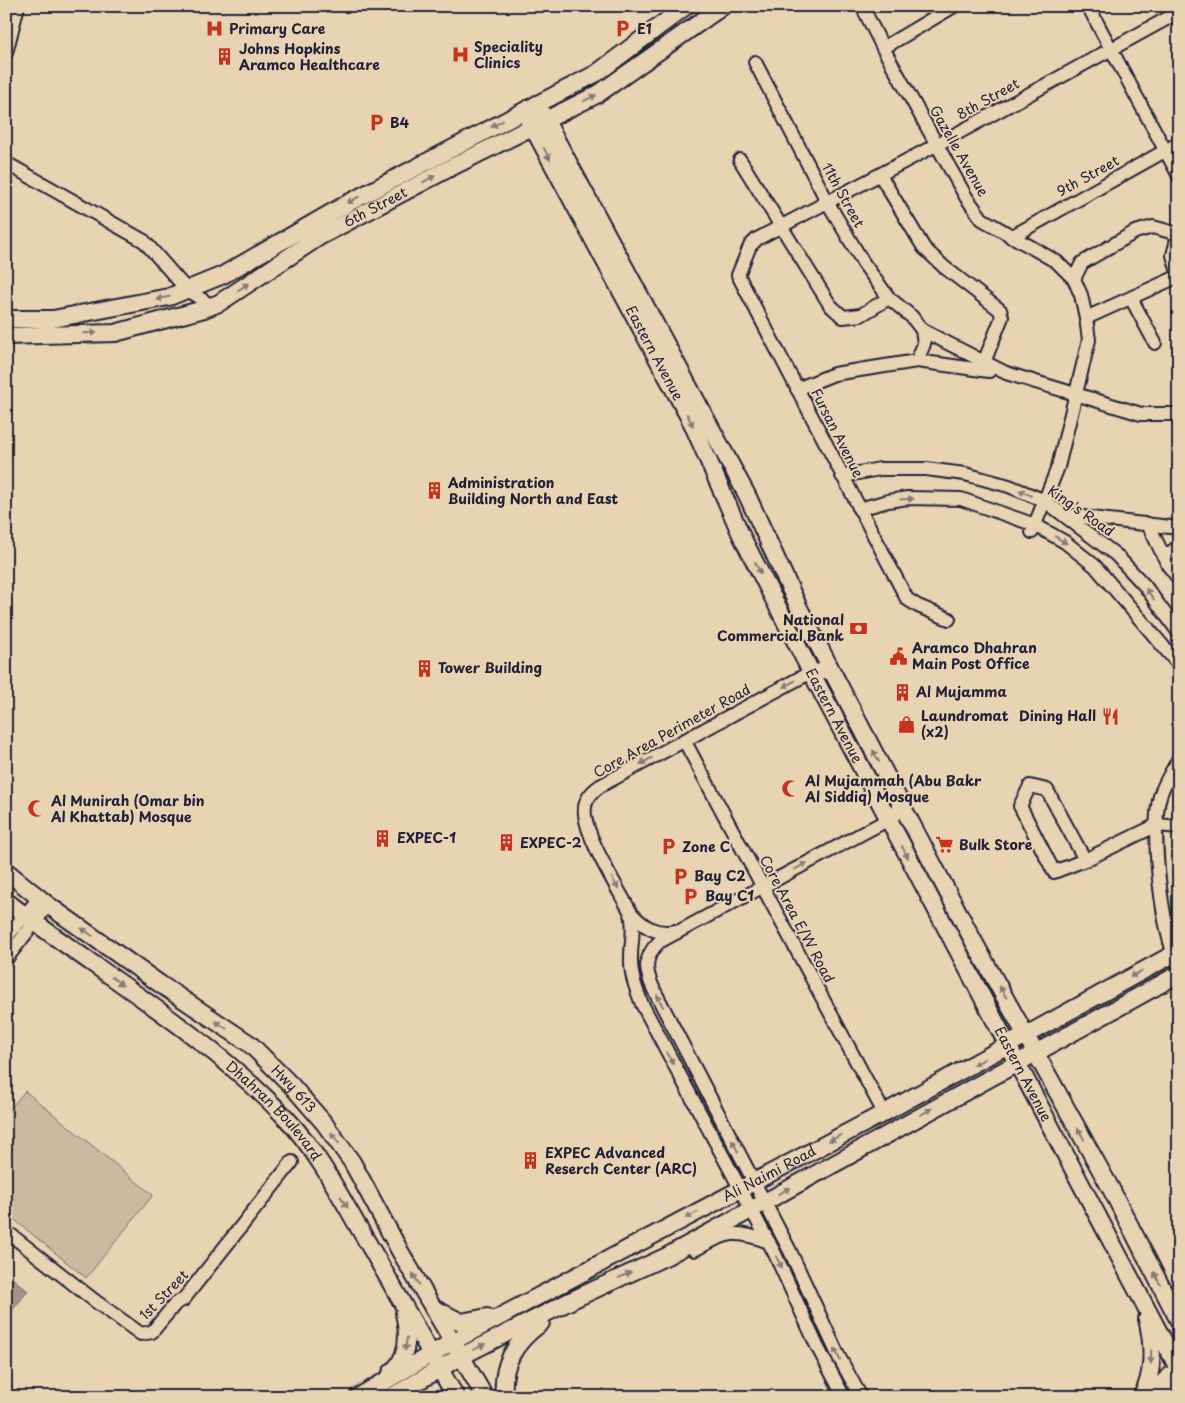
<svg xmlns="http://www.w3.org/2000/svg" width="1185" height="1403" font-family="'Playpen Sans',sans-serif">
  <style>
    .green { fill: #cbbaa1; stroke: #766e6e }
    .water { fill: #a29587; stroke: #6f6769 }
    .lines { fill: none; stroke-linecap: round; stroke-linejoin: round }
    .minor-casing { stroke: #22223b; stroke-width: 16 }
    .major-casing { stroke: #22223b; stroke-width: 20 }
    .minor { stroke: #e8d4b2; stroke-width: 12 }
    .major { stroke: #e8d4b2; stroke-width: 16 }
    .oneway { fill: #857b76 }
    .labels { text-anchor: middle; stroke-width: 4; stroke-linejoin: round; paint-order: stroke }
    .poi-label { font-size: 14px; font-weight: bold; fill: #22223b; stroke: #e8d4b2; text-anchor: start }
    .street-label { font-size: 14px; fill: #22223b; stroke: #e8d4b2 }
  </style>
  <rect width="100%" height="100%" fill="#e8d4b2"/>
  <filter id="ink" filterUnits="userSpaceOnUse"><feTurbulence type="fractalNoise" baseFrequency=".02" numOctaves="2"/><feDisplacementMap in="SourceGraphic" scale="10" xChannelSelector="R" yChannelSelector="G"/><feConvolveMatrix kernelMatrix="1 2 1 2 8 2 1 2 1" color-interpolation-filters="sRGB"/></filter>
  <g filter="url(#ink)">
    <path class="green" d="M25,1091L153,1195L86,1278L6,1213V1114Z"/>
    <path class="water" d="M11,1277L28,1291L6,1318V1282Z"/>
    <g class="lines">
      <defs>
        <g id="minor">
          <path d="M862,6L883,48L966,197L982,219L1057,262L1074,279L1081,295L1086,318L1089,340L1058,467L1032,532"/>
          <path d="M1088,6L1179,176"/>
          <path d="M883,48L954,6"/>
          <path d="M6,53L18,6"/>
          <path d="M755,62L828,203L864,264L889,298L912,317L922,330L1006,373L1141,414H1179"/>
          <path d="M740,160L830,305L843,317L861,315L889,298"/>
          <path d="M6,163L144,241L187,290L212,306"/>
          <path d="M880,175L924,248L944,267L1000,310L1002,317L981,370"/>
          <path d="M1179,232L1173,255L1179,276"/>
          <path d="M1011,237L1179,143"/>
          <path d="M1074,279L1082,263L1135,232L1153,227L1178,234"/>
          <path d="M1131,298L1155,343"/>
          <path d="M1086,318L1179,276"/>
          <path d="M917,361L924,344L922,330"/>
          <path d="M797,389L834,374L917,361L989,371"/>
          <path d="M842,476L880,469H926L965,474L1009,486L1045,501L1116,555L1145,586L1179,633"/>
          <path d="M859,509L888,501L908,498L961,499L1035,525L1065,542L1095,566L1179,665"/>
          <path d="M1065,515L1179,528"/>
          <path d="M1148,524L1168,565L1179,579"/>
          <path d="M1165,557L1179,546"/>
          <path d="M949,619L918,606L907,599L738,275L750,246L757,239L938,144L1179,12"/>
          <path d="M833,675L820,670L811,672L600,786C593,791 586,797 585,807C581,831 619,890 631,913C635,929 631,942 631,957C630,974 636,989 642,1004L775,1254L817,1346L844,1397"/>
          <path d="M684,740L884,1113"/>
          <path d="M1179,758C1173,770 1164,783 1160,796C1150,833 1162,933 1179,966"/>
          <path d="M1085,860L1047,790L1030,786L1020,806L1054,872L1085,860L1157,825L1179,827"/>
          <path d="M631,913C644,927 656,935 675,931"/>
          <path d="M6,938L39,898"/>
          <path d="M6,959L48,905"/>
          <path d="M6,1231L95,1301L141,1334L152,1332L176,1303L183,1300L292,1162"/>
          <path d="M694,1250C727,1233 733,1228 769,1242"/>
          <path d="M861,1397L839,1357L790,1251L654,990C645,971 643,957 659,942L893,817L898,808V798"/>
        </g>
        <g id="major">
          <path d="M537,104L747,495L799,608L898,798L974,942L1110,1187L1179,1321"/>
          <path id="s1" d="M524,111L692,423L742,537L811,672L1179,1370"/>
          <path d="M6,319H53L169,297L223,275L350,202L597,73L686,6"/>
          <path id="s2" d="M6,336L115,333L204,309L219,303L319,237L446,170L598,94L723,6"/>
          <path id="s3" d="M6,871L48,905L160,984L250,1044L292,1086L324,1123L352,1162L401,1253L485,1397"/>
          <path id="s4" d="M6,901C100,973 205,1033 287,1119C315,1149 336,1188 356,1223C390,1280 422,1339 456,1397"/>
          <path d="M433,1308L461,1322L487,1317"/>
          <path d="M391,1373C409,1357 409,1335 404,1313"/>
          <path id="s5" d="M358,1397L452,1342L884,1113L1179,951"/>
          <path d="M391,1397L460,1357L572,1300L667,1256L1179,974"/>
          <path d="M504,1397C501,1364 515,1342 541,1323"/>
          <path d="M1141,1397C1155,1375 1153,1343 1147,1319"/>
          <path d="M1147,1397L1179,1368"/>
          <path d="M1165,1397L1179,1384"/>
        </g>
      </defs>
      <use href="#minor" class="minor-casing"/>
      <use href="#major" class="major-casing"/>
      <use href="#minor" class="minor"/>
      <use href="#major" class="major"/>
    </g>
    <defs><path id="oneway-solid" d="M-6-.8H1V-3.2L6.5 0L1 3.2V.8H-6Z" transform="scale(1.25)"/></defs>
    <g class="oneway">
      <use href="#oneway-solid" transform="translate(590 98) rotate(-27)"/>
      <use href="#oneway-solid" transform="translate(497 124) rotate(152)"/>
      <use href="#oneway-solid" transform="translate(547 154) rotate(62)"/>
      <use href="#oneway-solid" transform="translate(429 179) rotate(-28)"/>
      <use href="#oneway-solid" transform="translate(353 200) rotate(152)"/>
      <use href="#oneway-solid" transform="translate(243 287) rotate(-34)"/>
      <use href="#oneway-solid" transform="translate(163 298) rotate(168)"/>
      <use href="#oneway-solid" transform="translate(90 333) rotate(-1)"/>
      <use href="#oneway-solid" transform="translate(690 420) rotate(63)"/>
      <use href="#oneway-solid" transform="translate(1025 493) rotate(-157)"/>
      <use href="#oneway-solid" transform="translate(907 499) rotate(-3)"/>
      <use href="#oneway-solid" transform="translate(1061 540) rotate(31)"/>
      <use href="#oneway-solid" transform="translate(758 568) rotate(63)"/>
      <use href="#oneway-solid" transform="translate(1150 594) rotate(-126)"/>
      <use href="#oneway-solid" transform="translate(789 684) rotate(152)"/>
      <use href="#oneway-solid" transform="translate(876 756) rotate(-118)"/>
      <use href="#oneway-solid" transform="translate(646 761) rotate(151)"/>
      <use href="#oneway-solid" transform="translate(905 852) rotate(62)"/>
      <use href="#oneway-solid" transform="translate(801 866) rotate(-28)"/>
      <use href="#oneway-solid" transform="translate(615 883) rotate(62)"/>
      <use href="#oneway-solid" transform="translate(87 932) rotate(-145)"/>
      <use href="#oneway-solid" transform="translate(1136 974) rotate(151)"/>
      <use href="#oneway-solid" transform="translate(117 981) rotate(36)"/>
      <use href="#oneway-solid" transform="translate(1003 992) rotate(-120)"/>
      <use href="#oneway-solid" transform="translate(660 1001) rotate(-117)"/>
      <use href="#oneway-solid" transform="translate(221 1025) rotate(-146)"/>
      <use href="#oneway-solid" transform="translate(670 1058) rotate(62)"/>
      <use href="#oneway-solid" transform="translate(979 1062) rotate(152)"/>
      <use href="#oneway-solid" transform="translate(926 1112) rotate(-29)"/>
      <use href="#oneway-solid" transform="translate(1081 1134) rotate(-119)"/>
      <use href="#oneway-solid" transform="translate(335 1138) rotate(-126)"/>
      <use href="#oneway-solid" transform="translate(835 1138) rotate(152)"/>
      <use href="#oneway-solid" transform="translate(735 1146) rotate(-117)"/>
      <use href="#oneway-solid" transform="translate(784 1191) rotate(-29)"/>
      <use href="#oneway-solid" transform="translate(344 1202) rotate(58)"/>
      <use href="#oneway-solid" transform="translate(692 1215) rotate(152)"/>
      <use href="#oneway-solid" transform="translate(779 1262) rotate(63)"/>
      <use href="#oneway-solid" transform="translate(625 1275) rotate(-25)"/>
      <use href="#oneway-solid" transform="translate(1157 1278) rotate(-117)"/>
      <use href="#oneway-solid" transform="translate(416 1279) rotate(-120)"/>
      <use href="#oneway-solid" transform="translate(406 1344) rotate(98)"/>
      <use href="#oneway-solid" transform="translate(479 1347) rotate(-27)"/>
      <use href="#oneway-solid" transform="translate(837 1354) rotate(-117)"/>
      <use href="#oneway-solid" transform="translate(1151 1357) rotate(92)"/>
    </g>
  </g>
  <defs>
    <symbol id="hospital-bare" viewBox="-9 -9 18 18"><path d="M-5-5h3v3.5h4V-5h3V5h-3V1.5h-4V5h-3Z" fill="#c8321e" stroke="#e8d4b2" stroke-width="2.5" paint-order="stroke"/></symbol>
    <symbol id="parking-bare" viewBox="-9 -9 18 18"><path d="M-3.5-5.5H1a3.5 3.5 0 0 1 0 7H-1V5.5H-3.5ZM-1-3.4V-.6H.8a1.4 1.4 0 0 0 0-2.8Z" fill="#c8321e" stroke="#e8d4b2" stroke-width="2.5" paint-order="stroke"/></symbol>
    <symbol id="building-bare" viewBox="-9 -9 18 18"><path d="M-4-6H4V6H1V3H-1V6H-4ZM-2.5-4.3h1.7v1.8h-1.7ZM.8-4.3h1.7v1.8H.8ZM-2.5-1h1.7V.8h-1.7ZM.8-1h1.7V.8H.8Z" fill="#c8321e" stroke="#e8d4b2" stroke-width="2.5" paint-order="stroke"/></symbol>
    <symbol id="bank-bare" viewBox="-9 -9 18 18"><path d="M-6-4H6V4H-6ZM0-2.3a2.3 2.3 0 1 0 0 4.6a2.3 2.3 0 1 0 0-4.6Z" fill="#c8321e" stroke="#e8d4b2" stroke-width="2.5" paint-order="stroke"/></symbol>
    <symbol id="civic-bare" viewBox="-9 -9 18 18"><path d="M-.6-6.5H3V-4.5H.6V-3L4-1V1h2V6H-6V1h2V-1L-.6-3ZM-1.2 2.5V6h2.4V2.5Z" fill="#c8321e" stroke="#e8d4b2" stroke-width="2.5" paint-order="stroke"/></symbol>
    <symbol id="restaurant-bare" viewBox="-9 -9 18 18"><path d="M-5-6h1v4h1v-4h1v4h1v-4h1v5L-1.5 .5V6h-2V.5L-5-1ZM5-6V6H3V1.5H1.5Q1.5-4 5-6Z" fill="#c8321e" stroke="#e8d4b2" stroke-width="2.5" paint-order="stroke"/></symbol>
    <symbol id="shop-bare" viewBox="-9 -9 18 18"><path d="M-5-2.5h2.3a2.7 3.5 0 0 1 5.4 0H5L5.5 6h-11ZM-1.5-2.5h3a1.5 2.3 0 0 0-3 0Z" fill="#c8321e" stroke="#e8d4b2" stroke-width="2.5" paint-order="stroke"/></symbol>
    <symbol id="mosque-bare" viewBox="-9 -9 18 18"><path d="M3.5-4.9A6 6 0 1 0 3.5 4.9A5 5 0 1 1 3.5-4.9Z" fill="#c8321e" stroke="#e8d4b2" stroke-width="2.5" paint-order="stroke"/></symbol>
    <symbol id="supermarket-bare" viewBox="-9 -9 18 18"><path d="M-6-5.5h2.5l.6 2H6L4.5 2H-2.5L-4.4-4H-6ZM-1.5 3.2a1.3 1.3 0 1 0 .1 0ZM3 3.2a1.3 1.3 0 1 0 .1 0Z" fill="#c8321e" stroke="#e8d4b2" stroke-width="2.5" paint-order="stroke"/></symbol>
  </defs>
  <g fill-rule="evenodd">
    <use href="#hospital-bare" x="202" y="16" width="25" height="25"/>
    <use href="#parking-bare" x="610" y="16" width="25" height="25"/>
    <use href="#hospital-bare" x="448" y="42" width="25" height="25"/>
    <use href="#building-bare" x="212" y="44" width="25" height="25"/>
    <use href="#parking-bare" x="364" y="110" width="25" height="25"/>
    <use href="#building-bare" x="422" y="478" width="25" height="25"/>
    <use href="#bank-bare" x="846" y="616" width="25" height="25"/>
    <use href="#civic-bare" x="886" y="644" width="25" height="25"/>
    <use href="#building-bare" x="412" y="656" width="25" height="25"/>
    <use href="#building-bare" x="890" y="680" width="25" height="25"/>
    <use href="#restaurant-bare" x="1098" y="704" width="25" height="25"/>
    <use href="#shop-bare" x="894" y="712" width="25" height="25"/>
    <use href="#mosque-bare" x="778" y="776" width="25" height="25"/>
    <use href="#mosque-bare" x="24" y="796" width="25" height="25"/>
    <use href="#building-bare" x="370" y="826" width="25" height="25"/>
    <use href="#building-bare" x="494" y="830" width="25" height="25"/>
    <use href="#supermarket-bare" x="932" y="832" width="25" height="25"/>
    <use href="#parking-bare" x="656" y="834" width="25" height="25"/>
    <use href="#parking-bare" x="668" y="864" width="25" height="25"/>
    <use href="#parking-bare" x="678" y="884" width="25" height="25"/>
    <use href="#building-bare" x="518" y="1148" width="25" height="25"/>
  </g>
  <g class="labels">
    <g class="poi-label">
      <text x="229" y="34">Primary Care</text>
      <text x="637" y="34">E1</text>
      <text x="474" y="52">Speciality<tspan x="474" dy="16">Clinics</tspan></text>
      <text x="239" y="54">Johns Hopkins<tspan x="239" dy="16">Aramco Healthcare</tspan></text>
      <text x="390" y="128">B4</text>
      <text x="448" y="488">Administration<tspan x="448" dy="16">Building North and East</tspan></text>
      <text x="844" y="625" text-anchor="end">National<tspan x="844" dy="16">Commercial Bank</tspan></text>
      <text x="912" y="653">Aramco Dhahran<tspan x="912" dy="16">Main Post Office</tspan></text>
      <text x="438" y="673">Tower Building</text>
      <text x="916" y="697">Al Mujamma</text>
      <text x="921" y="721">Laundromat<tspan x="921" dy="16">(x2)</tspan></text>
      <text x="1096" y="721" text-anchor="end">Dining Hall</text>
      <text x="805" y="786">Al Mujammah (Abu Bakr<tspan x="805" dy="16">Al Siddiq) Mosque</tspan></text>
      <text x="51" y="806">Al Munirah (Omar bin<tspan x="51" dy="16">Al Khattab) Mosque</tspan></text>
      <text x="397" y="843">EXPEC-1</text>
      <text x="520" y="848">EXPEC-2</text>
      <text x="959" y="850">Bulk Store</text>
      <text x="682" y="852">Zone C</text>
      <text x="694" y="881">Bay C2</text>
      <text x="705" y="901">Bay C1</text>
      <text x="545" y="1158">EXPEC Advanced<tspan x="545" dy="16">Reserch Center (ARC)</tspan></text>
    </g>
    <g class="street-label">
      <text transform="translate(988 99) rotate(-29)" y="5">8th Street</text>
      <text transform="translate(959 151) rotate(60)" y="5">Gazelle Avenue</text>
      <text transform="translate(1088 176) rotate(-29)" y="5">9th Street</text>
      <text transform="translate(843 195) rotate(61)" y="5">11th Street</text>
      <text dy="5" stroke="none"><textPath href="#s2" startOffset="401">6th Street</textPath></text>
      <text dy="5" stroke="none"><textPath href="#s1" startOffset="275">Eastern Avenue</textPath></text>
      <text transform="translate(837 433) rotate(63)" y="5">Fursan Avenue</text>
      <text transform="translate(1081 511) rotate(35)" y="5">King's Road</text>
      <text dy="5" stroke="none"><textPath href="#s1" startOffset="680">Eastern Avenue</textPath></text>
      <text transform="translate(672 731) rotate(-29)" y="5">Core Area Perimeter Road</text>
      <text transform="translate(797 919) rotate(62)" y="5">Core Area E/W Road</text>
      <text dy="5" stroke="none"><textPath href="#s1" startOffset="1085">Eastern Avenue</textPath></text>
      <text dy="5" stroke="none"><textPath href="#s3" startOffset="362">Hwy 613</textPath></text>
      <text dy="5" stroke="none"><textPath href="#s4" startOffset="341">Dhahran Boulevard</textPath></text>
      <text dy="5" stroke="none"><textPath href="#s5" startOffset="468">Ali Naimi Road</textPath></text>
      <text transform="translate(164 1295) rotate(-46)" y="5">1st Street</text>
    </g>
  </g>
  <rect width="1185" height="1403" fill="none" stroke="#e8d4b2" stroke-width="25"/>
  <rect x="12" y="12" width="1160" height="1378" fill="none" stroke="#22223b" stroke-width="2" filter="url(#ink)"/>
</svg>
